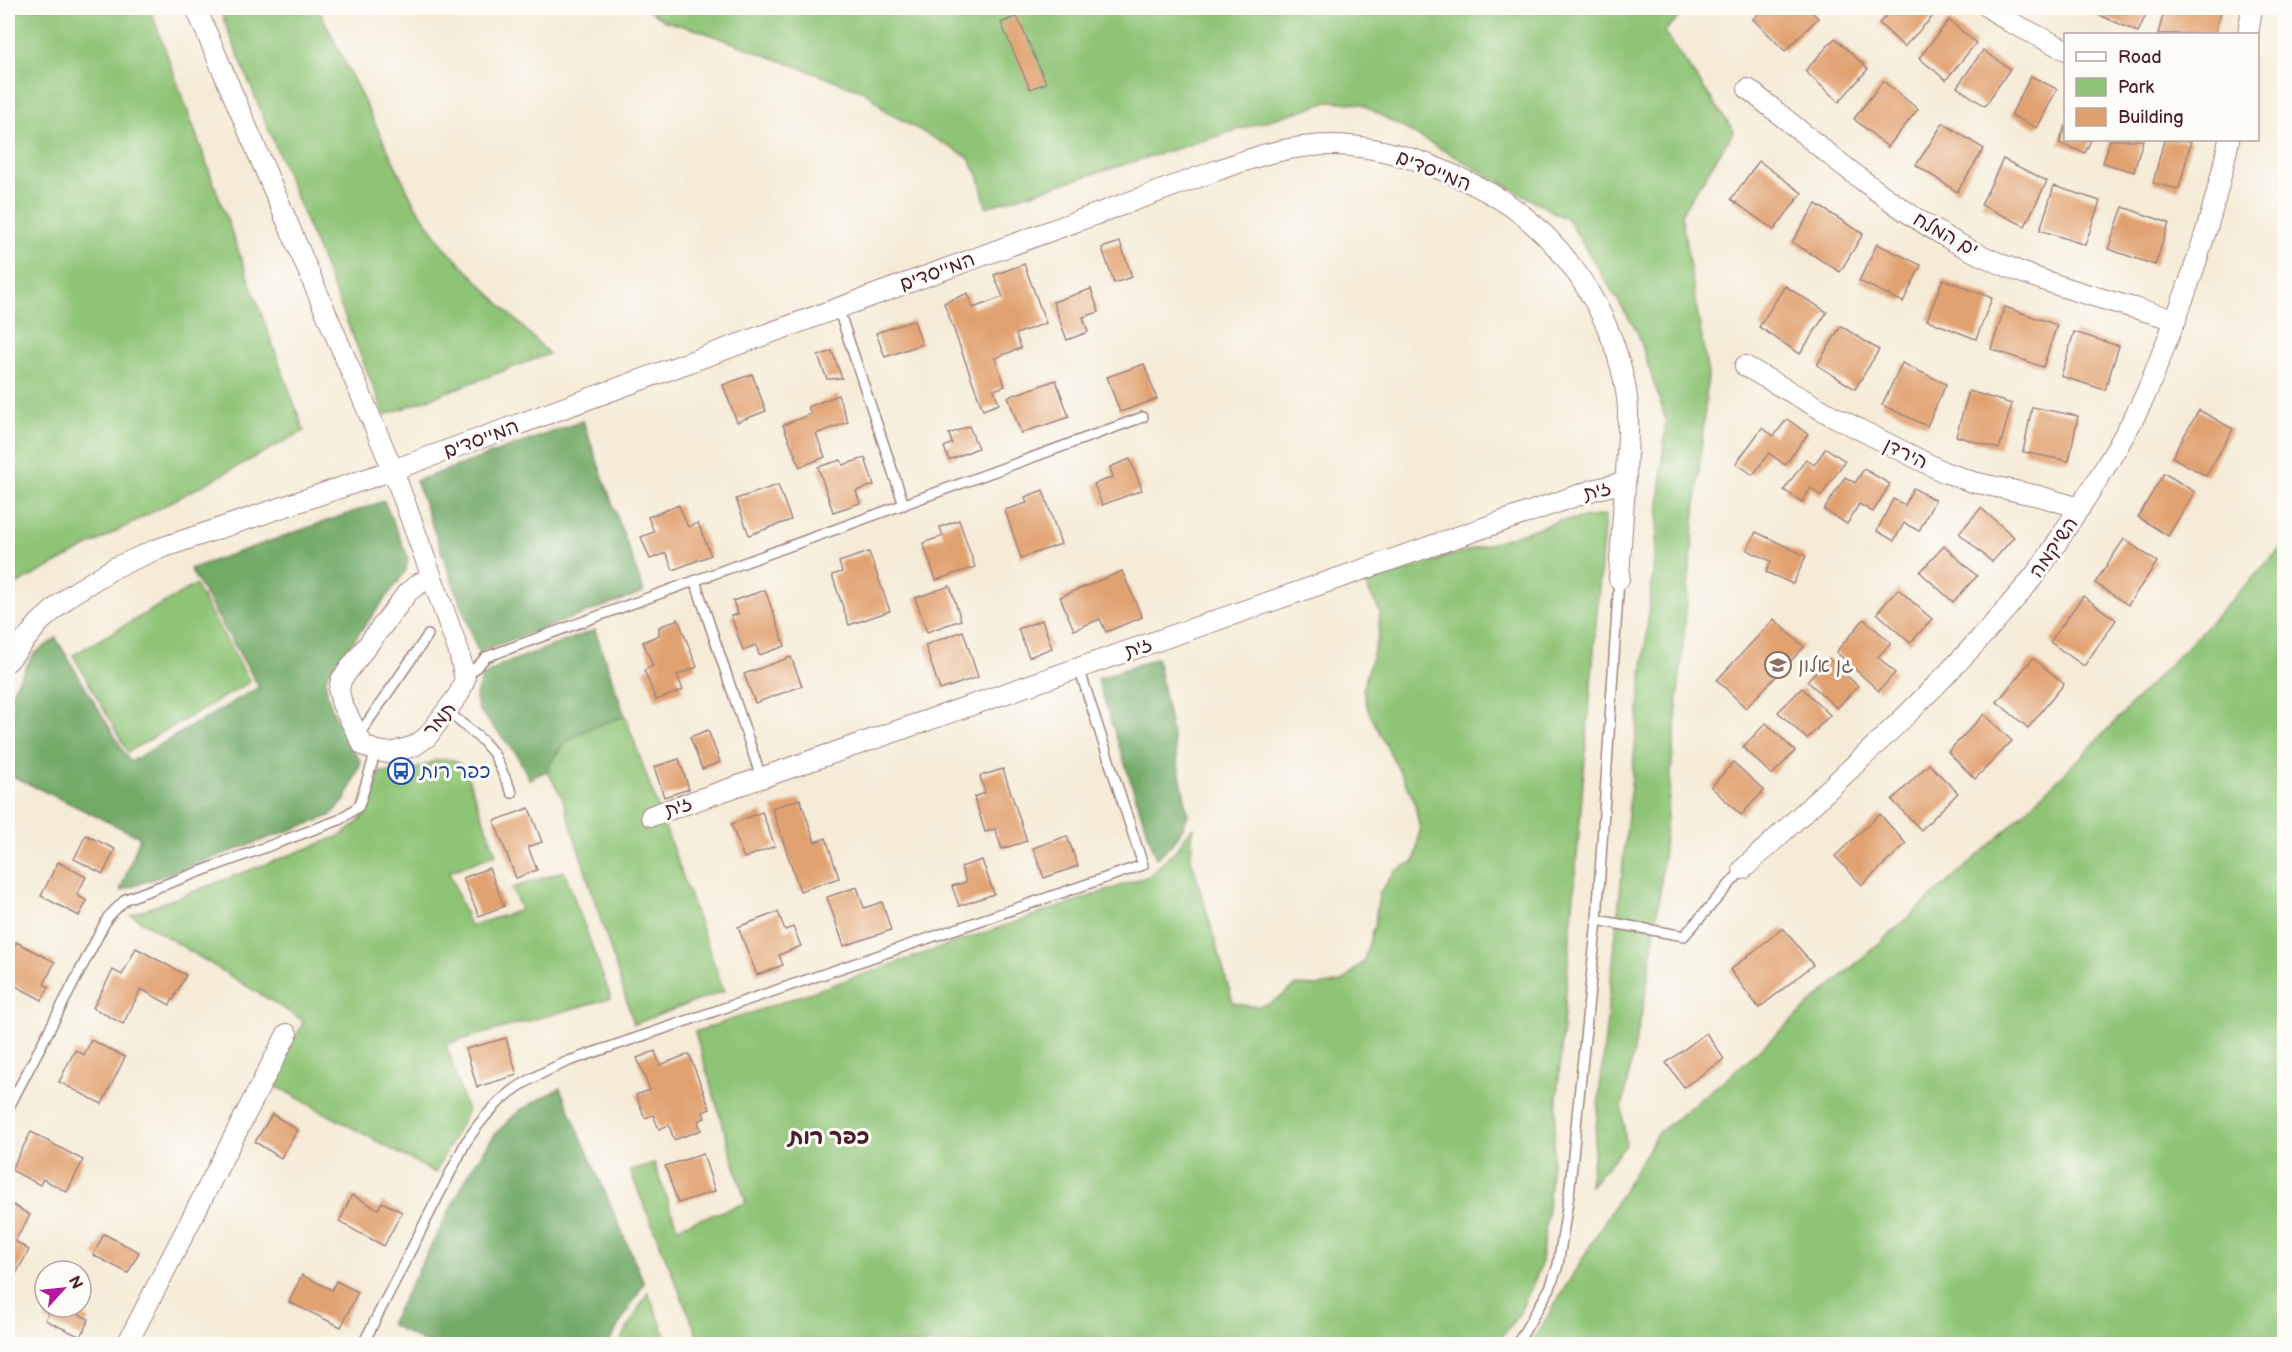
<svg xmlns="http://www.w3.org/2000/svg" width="2292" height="1352" font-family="'Balsamiq Sans','Playpen Sans Hebrew',sans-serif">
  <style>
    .green { fill: #8ec476; stroke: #6c7250; stroke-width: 1.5 }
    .forest { fill: #72aa67; stroke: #5e6449; stroke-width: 1.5 }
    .building { fill: #e1a16f }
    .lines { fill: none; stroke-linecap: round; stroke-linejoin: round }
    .service-casing { stroke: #a08581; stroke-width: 12 }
    .minor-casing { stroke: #a08581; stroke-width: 22 }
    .service { stroke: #fff; stroke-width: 9 }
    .minor { stroke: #fff; stroke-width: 20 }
    .labels { text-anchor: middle; stroke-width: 6; stroke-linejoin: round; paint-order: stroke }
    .street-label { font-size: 20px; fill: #4a1f2b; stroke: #fdfcf7 }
    .education-label { font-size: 20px; fill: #785e54; stroke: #fdfcf7; text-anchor: start }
    .transit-label { font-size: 20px; fill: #164399; stroke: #fdfcf7; text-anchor: start }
    .quarter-label { font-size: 22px; font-weight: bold; fill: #4a1f2b; stroke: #fdfcf7 }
  </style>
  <rect width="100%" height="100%" fill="#fdfcf7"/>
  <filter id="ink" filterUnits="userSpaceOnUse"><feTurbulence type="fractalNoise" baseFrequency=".0167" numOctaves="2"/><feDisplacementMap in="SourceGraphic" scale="12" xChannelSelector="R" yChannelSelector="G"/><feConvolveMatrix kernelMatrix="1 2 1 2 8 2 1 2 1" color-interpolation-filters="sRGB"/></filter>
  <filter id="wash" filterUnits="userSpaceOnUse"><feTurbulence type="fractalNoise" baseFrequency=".008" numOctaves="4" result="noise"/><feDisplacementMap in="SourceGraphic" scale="24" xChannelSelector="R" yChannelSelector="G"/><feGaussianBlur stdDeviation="1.35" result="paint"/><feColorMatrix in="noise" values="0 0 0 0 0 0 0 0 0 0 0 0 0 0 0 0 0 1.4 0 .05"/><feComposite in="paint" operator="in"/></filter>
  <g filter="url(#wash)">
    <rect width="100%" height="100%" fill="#f5ebd7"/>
    <g class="green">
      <path d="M8,8H150L304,431L8,589Z"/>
      <path d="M219,8H318L415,205L445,248L549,354L385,415Z"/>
      <path d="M644,8H1688L1664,32L1734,131L1681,214L1708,375L1660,891L1646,992L1622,1108L1626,1145L1590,1186L1657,532L1666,420L1637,331L1568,220L1361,104L1332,101L986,207L979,177L968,157L887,112L866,92L698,30L665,21Z"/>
      <path d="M1605,515L1548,1209L1540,1268L1519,1314L1496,1344H701L630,1171L654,1163L677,1227L746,1203L695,1032L1149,876L1175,851L1193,827L1191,858L1233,1003C1263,1011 1273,1004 1296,985L1319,986L1342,982L1364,961L1375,923L1379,894L1395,871L1415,861L1420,830L1414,800L1368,710L1363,688L1378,637L1380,612L1365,584L1559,521Z"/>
      <path d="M2284,545V1344H1528L1542,1326L1657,1134L1734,1072L2000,836L2083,755Z"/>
      <path d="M195,585L250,682L128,752L73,655Z"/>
      <path d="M625,716L724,991L634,1024L562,797L547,771C561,734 591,728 625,716Z"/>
      <path d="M451,759L464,767L496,854L449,872L470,926L521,910L512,888L564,871L611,998L446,1044L467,1112L435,1173L272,1084L304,1021L131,915L340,836C370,818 370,803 380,772L405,773L437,760Z"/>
      <path d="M648,1292L669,1344H619Z"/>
    </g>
    <g class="forest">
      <path d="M583,421L644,592L478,652L416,481Z"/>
      <path d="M384,501L408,557L406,571L326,677C324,703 346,741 361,762L345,800L330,816L120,891L140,837L8,774V698L33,655L56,638L130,762L259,687L190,569Z"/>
      <path d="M595,630L625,716C591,728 561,734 547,771L529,779L516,753L478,709L476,695L482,677L501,665Z"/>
      <path d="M1157,658L1188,814C1182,834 1172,846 1156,858L1097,679Z"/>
      <path d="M560,1088L644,1283L608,1344H427L390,1324L472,1168L496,1133L520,1110Z"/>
    </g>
    <g id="blocks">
      <g class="building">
        <path d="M1765,8H1808L1818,18L1785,51L1753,19Z"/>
        <path d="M1894,8H1930L1936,13L1904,47L1879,23Z"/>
        <path d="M2091,8H2149L2138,32L2090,11Z"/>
        <path d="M2165,8H2212L2221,10L2215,34H2158Z"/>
        <path d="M1017,16L1046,83L1030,89L1001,23Z"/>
        <path d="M1949,20L1976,43L1946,80L1919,58Z"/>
        <path d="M1835,38L1868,69L1839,102L1805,71Z"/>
        <path d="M1983,50L2010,69L1985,106L1957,87Z"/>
        <path d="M2031,76L2057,89L2037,128L2011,115Z"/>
        <path d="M1883,81L1918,109L1888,147L1854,119Z"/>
        <path d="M1943,123L1984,149L1957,192L1916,165Z"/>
        <path d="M2065,126L2066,140H2091L2085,153L2059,143Z"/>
        <path d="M2110,140H2143L2134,172L2103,163Z"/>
        <path d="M2164,140L2191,141L2179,189L2153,183Z"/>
        <path d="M2003,159L2047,181L2025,226L1981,205Z"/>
        <path d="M1759,161L1802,193L1774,230L1731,199Z"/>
        <path d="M2054,186L2100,201L2085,245L2040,230Z"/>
        <path d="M1816,204L1863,234L1840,272L1792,242Z"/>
        <path d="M2123,207L2169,223L2155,265L2108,249Z"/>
        <path d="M1120,242L1132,277L1114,283L1102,248Z"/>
        <path d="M1877,244L1921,265L1903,302L1859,281Z"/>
        <path d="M1024,264L1046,323L1016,334L1021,348L995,358L1005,386L994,390L999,404L983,410L944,303L968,293L973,308L1003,297L994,275Z"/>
        <path d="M1943,279L1992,298L1976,339L1927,320Z"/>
        <path d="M1785,286L1827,312L1800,354L1759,327Z"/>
        <path d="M1091,289L1099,312L1083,317L1088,332L1067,340L1053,302Z"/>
        <path d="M2005,307L2057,325L2043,367L1991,349Z"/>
        <path d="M914,320L922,344L885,357L876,333Z"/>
        <path d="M1841,326L1879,350L1855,389L1817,365Z"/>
        <path d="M2074,332L2119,346L2105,390L2061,376Z"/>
        <path d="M832,351L842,378L827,379L818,356Z"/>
        <path d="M1902,363L1946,384L1927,426L1882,405Z"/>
        <path d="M1144,364L1157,399L1120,412L1107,377Z"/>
        <path d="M752,374L766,411L737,422L723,385Z"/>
        <path d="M1056,380L1069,417L1021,433L1008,397Z"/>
        <path d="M1969,391L2012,404L1999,449L1956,436Z"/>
        <path d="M838,395L848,422L816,434L825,457L800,467L783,425L811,414L808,407Z"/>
        <path d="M2032,407L2078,416L2069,461L2023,452Z"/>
        <path d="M2199,410L2233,429L2206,476L2172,457Z"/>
        <path d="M1787,419L1808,434L1785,465L1769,453L1753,475L1736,463L1762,428L1774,436Z"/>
        <path d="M969,426L978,448L949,460L944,447L952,443L949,434Z"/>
        <path d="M1826,448L1845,461L1821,496L1811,488L1802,502L1784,490L1806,459L1814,465Z"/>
        <path d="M865,458L874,485L856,491L860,503L833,512L818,467L841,460L843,465Z"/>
        <path d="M1130,459L1142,490L1102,505L1094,484L1113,477L1110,467Z"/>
        <path d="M1864,469L1890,484L1873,512L1859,504L1847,524L1824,510L1845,477L1855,483Z"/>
        <path d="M2164,473L2195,492L2168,536L2138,517Z"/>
        <path d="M778,485L791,520L749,535L736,499Z"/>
        <path d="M1913,488L1935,500L1919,531L1904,523L1894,541L1877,531L1893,499L1905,505Z"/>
        <path d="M1043,490L1061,544L1021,558L1005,510L1027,503L1025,497Z"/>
        <path d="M679,505L688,527L698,523L711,555L673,570L666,553L650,559L641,537L654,532L648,517Z"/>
        <path d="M1981,508L2014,537L1992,562L1959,533Z"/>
        <path d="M959,520L975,567L936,580L923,543L943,536L940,527Z"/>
        <path d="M1756,532L1806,556L1793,584L1766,572L1771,561L1747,550Z"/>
        <path d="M2124,539L2157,562L2128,605L2095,583Z"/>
        <path d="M1944,546L1977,576L1953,602L1920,572Z"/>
        <path d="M869,552L890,611L849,625L832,575L842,572L839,562Z"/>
        <path d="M1122,571L1142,617L1106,632L1100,619L1074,630L1060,597Z"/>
        <path d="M950,586L961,620L927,632L915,598Z"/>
        <path d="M1898,589L1932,619L1910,643L1877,613Z"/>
        <path d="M765,590L785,646L759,655L756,645L743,650L731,616L738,614L733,601Z"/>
        <path d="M2083,596L2116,620L2084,666L2050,642Z"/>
        <path d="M678,619L697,667L677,675L683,690L656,700L644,670L653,666L643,642L659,635V627Z"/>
        <path d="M1774,619L1804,647L1746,708L1717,680Z"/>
        <path d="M1864,619L1891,643L1878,657L1895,673L1879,691L1836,652Z"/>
        <path d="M1042,620L1052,648L1029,657L1018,629Z"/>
        <path d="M963,631L978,677L940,690L925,645Z"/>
        <path d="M791,657L802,686L755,703L744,674Z"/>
        <path d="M1828,658L1858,686L1837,708L1807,681Z"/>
        <path d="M2033,658L2064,684L2028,728L1997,702Z"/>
        <path d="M1802,688L1830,715L1807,739L1778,712Z"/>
        <path d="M1984,714L2012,741L1975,779L1948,752Z"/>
        <path d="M1766,723L1795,751L1772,775L1743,747Z"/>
        <path d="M708,730L720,762L702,769L690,737Z"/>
        <path d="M679,759L689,789L664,797L654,767Z"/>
        <path d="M1733,762L1764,790L1741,815L1711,787Z"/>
        <path d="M1929,764L1958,793L1921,830L1892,800Z"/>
        <path d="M1003,769L1027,841L1002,849L995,829L985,832L974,797L985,793L980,776Z"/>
        <path d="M800,799L815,842L826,838L839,878L800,891L772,808Z"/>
        <path d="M529,808L542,842L528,847L537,870L516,878L494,821Z"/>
        <path d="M762,812L775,846L744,858L731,824Z"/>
        <path d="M1880,814L1906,844L1862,885L1835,856Z"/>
        <path d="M86,835L115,849L103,874L74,859Z"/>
        <path d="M1067,836L1078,866L1044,878L1033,848Z"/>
        <path d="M982,860L994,894L959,906L952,886L966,882L961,867Z"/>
        <path d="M58,862L86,877L77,895L87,901L79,916L41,896Z"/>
        <path d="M489,868L504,906L479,916L463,878Z"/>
        <path d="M857,887L864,908L882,902L891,930L844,946L827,897Z"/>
        <path d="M778,912L785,930L793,927L801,946L779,955L783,965L757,975L738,927Z"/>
        <path d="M1783,928L1813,965L1759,1008L1730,970Z"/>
        <path d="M16,942L55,962L44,984L49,987L42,1000L8,982V960Z"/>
        <path d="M136,948L186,975L170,1005L141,989L123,1024L93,1008L113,970L122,975Z"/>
        <path d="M1706,1033L1724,1059L1684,1087L1666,1063Z"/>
        <path d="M506,1038L517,1075L477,1087L466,1049Z"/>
        <path d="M91,1040L125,1057L102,1104L59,1082L75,1050L84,1055Z"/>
        <path d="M655,1051L660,1065L689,1054L710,1109L703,1112L705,1118L698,1121L701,1130L674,1140L669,1125L659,1129L653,1115L645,1118L636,1095L650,1090L637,1058Z"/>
        <path d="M272,1114L298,1130L281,1158L255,1142Z"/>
        <path d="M31,1132L83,1160L67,1192L43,1179L40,1185L11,1170Z"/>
        <path d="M703,1154L715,1191L678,1203L665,1166Z"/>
        <path d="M352,1195L378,1209L382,1202L402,1212L384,1246L339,1222Z"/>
        <path d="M8,1202L30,1215L15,1241L29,1250L16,1274L8,1269Z"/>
        <path d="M104,1234L139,1252L128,1273L93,1255Z"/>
        <path d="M302,1275L332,1290L336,1281L358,1292L341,1327L289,1302Z"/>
        <path d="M52,1307H64L89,1319L81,1337L45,1320Z"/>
      </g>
    </g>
  </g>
  <g filter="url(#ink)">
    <use href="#blocks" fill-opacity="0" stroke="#a08581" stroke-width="1.5"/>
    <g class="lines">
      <defs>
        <g id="service">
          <path d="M838,308L904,505"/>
          <path d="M695,581L761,777"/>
          <path d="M465,679L486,657L1143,417"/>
          <path d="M447,711L483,741L494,754L512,793"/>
          <path d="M358,736L428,635"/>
          <path d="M1597,920L1684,936L1743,869"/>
          <path d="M8,1109L108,917L126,899L339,820L359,806L376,751"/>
          <path d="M363,1344L466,1142C495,1098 521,1081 569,1061L1143,865L1079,668"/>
          <path d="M1517,1344L1550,1288L1558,1265L1569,1195L1597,920L1619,579"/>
        </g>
        <g id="minor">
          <path d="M196,8L393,470L459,652L465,679L459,694L427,737L414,746L391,753L376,751L363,745L342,704L339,691L341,680L408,592L420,583L432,578"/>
          <path d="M1989,8L2010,22L2066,50"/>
          <path d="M2248,34L2252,8"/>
          <path d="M1748,89C1814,141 1879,199 1953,241C2022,279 2100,298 2176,320"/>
          <path d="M1745,366L1829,414L1944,472L1973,482L2039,496L2080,508"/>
          <path d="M8,661L40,622L72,594L114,568L155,550L393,470L1215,171C1247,160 1279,148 1312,146C1351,142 1391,151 1427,164C1455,175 1484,188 1509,205C1571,248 1616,322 1627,397C1630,423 1627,449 1626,474C1623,509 1621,544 1619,579"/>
          <path d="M651,816L1593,490L1625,482"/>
          <path d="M1743,869C1844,775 1947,683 2034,576C2048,558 2060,538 2072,519C2098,480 2123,440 2144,398C2152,380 2159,361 2166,343C2193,277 2215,210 2229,140"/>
          <path d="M127,1344L287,1034"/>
        </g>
      </defs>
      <use href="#service" class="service-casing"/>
      <use href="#minor" class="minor-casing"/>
      <use href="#service" class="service"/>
      <use href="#minor" class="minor"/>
    </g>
  </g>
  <defs>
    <symbol id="school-ring" viewBox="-11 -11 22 22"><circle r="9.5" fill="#fdfcf7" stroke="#8d6e63" stroke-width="1.5"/><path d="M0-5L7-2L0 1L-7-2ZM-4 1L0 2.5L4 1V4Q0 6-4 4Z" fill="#8d6e63"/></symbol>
    <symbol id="bus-ring" viewBox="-11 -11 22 22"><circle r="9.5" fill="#fdfcf7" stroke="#1a4fb4" stroke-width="1.5"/><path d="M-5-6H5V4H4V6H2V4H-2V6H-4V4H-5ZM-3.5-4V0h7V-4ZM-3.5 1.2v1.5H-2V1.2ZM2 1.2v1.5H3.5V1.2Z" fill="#1a4fb4"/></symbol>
  </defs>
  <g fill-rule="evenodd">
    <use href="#school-ring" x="1763" y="650" width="30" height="30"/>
    <use href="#bus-ring" x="386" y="756" width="30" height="30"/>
  </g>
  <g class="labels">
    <g class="street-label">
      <text transform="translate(1434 170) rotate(22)" y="7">המייסדים</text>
      <text transform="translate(1946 234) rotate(29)" y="7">ים המלח</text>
      <text transform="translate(937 271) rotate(-20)" y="7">המייסדים</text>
      <text transform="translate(481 438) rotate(-20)" y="7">המייסדים</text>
      <text transform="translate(1906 453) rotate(26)" y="7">הירדן</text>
      <text transform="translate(1597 490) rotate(-16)" y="7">זית</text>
      <text transform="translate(2053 547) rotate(-55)" y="7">השיקמה</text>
      <text transform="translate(1138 647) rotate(-19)" y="7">זית</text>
      <text transform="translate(439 719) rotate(-50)" y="7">תמר</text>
      <text transform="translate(678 806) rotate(-19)" y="7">זית</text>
    </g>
    <g class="education-label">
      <text x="1798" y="672">גן אלון</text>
    </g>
    <g class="transit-label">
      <text x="420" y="778">כפר רות</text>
    </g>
    <g class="quarter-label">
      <text x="829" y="1144">כפר רות</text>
    </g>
  </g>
  <rect width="2292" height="1352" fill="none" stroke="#fdfcf7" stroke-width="30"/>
  <rect x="2064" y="33" width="195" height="108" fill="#fdfcf7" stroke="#b5a4a5" stroke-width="1.5"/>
  <rect x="2076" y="52" width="30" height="9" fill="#ffffff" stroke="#b5a4a5" stroke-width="1.5"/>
  <text x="2118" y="63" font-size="18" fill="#4a1f2b">Road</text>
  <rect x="2076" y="78" width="30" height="18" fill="#8ec476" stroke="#b5a4a5" stroke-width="1.5"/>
  <text x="2118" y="93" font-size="18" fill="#4a1f2b">Park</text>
  <rect x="2076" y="108" width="30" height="18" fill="#e1a16f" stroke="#b5a4a5" stroke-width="1.5"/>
  <text x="2118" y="123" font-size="18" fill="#4a1f2b">Building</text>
  <g transform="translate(63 1289) rotate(63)"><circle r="28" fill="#fdfcf7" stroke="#b5a4a5" stroke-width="1.5"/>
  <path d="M0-4.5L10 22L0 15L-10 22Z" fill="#b5179e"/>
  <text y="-9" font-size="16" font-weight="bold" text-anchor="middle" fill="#4a1f2b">N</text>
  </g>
</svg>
